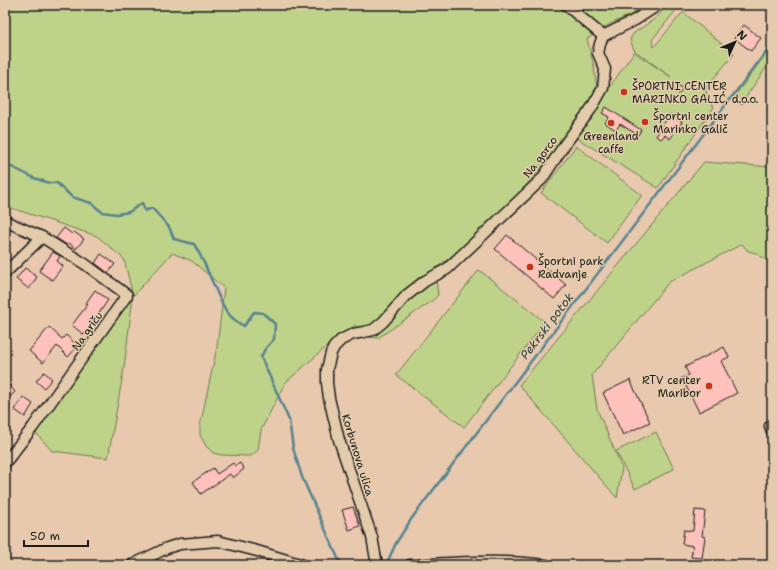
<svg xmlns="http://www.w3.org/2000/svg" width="777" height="570" font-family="'Shantell Sans',sans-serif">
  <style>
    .green { fill: #bed389; stroke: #6d7852 }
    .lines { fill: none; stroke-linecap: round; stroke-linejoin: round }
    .stream { stroke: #568390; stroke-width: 2.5 }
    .building { fill: #fec1bc; stroke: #1c1c1c }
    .street-casing { stroke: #1c1c1c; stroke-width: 13 }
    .street { stroke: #e3cbab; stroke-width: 10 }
    .poi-dot { fill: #c8321e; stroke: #e3cbab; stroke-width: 1.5 }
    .labels { text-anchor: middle; stroke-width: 3; stroke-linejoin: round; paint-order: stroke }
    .poi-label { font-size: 11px; fill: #1c1c1c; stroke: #e3cbab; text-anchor: start }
    .street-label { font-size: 11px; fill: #1c1c1c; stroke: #e3cbab }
    .water-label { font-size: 12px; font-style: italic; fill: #2f3e43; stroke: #e3cbab }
  </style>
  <rect width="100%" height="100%" fill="#e8c9ae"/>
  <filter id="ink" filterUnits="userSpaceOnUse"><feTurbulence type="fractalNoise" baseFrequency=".025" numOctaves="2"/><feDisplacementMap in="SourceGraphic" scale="8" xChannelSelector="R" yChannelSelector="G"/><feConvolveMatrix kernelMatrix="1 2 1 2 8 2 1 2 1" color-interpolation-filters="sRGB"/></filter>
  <g filter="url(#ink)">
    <g class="green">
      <path d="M5,5H652L610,24L587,39L594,66L597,91L590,104L541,169L520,192L470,242L439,266L435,273L438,295L432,301L378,338L367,337L355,325L325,348L285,383L261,430L258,450L251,456L222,455L213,453L206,446L200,435V426L217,347L224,288L192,261L172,253L133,296L124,368L108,458L52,451L35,432L74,374L133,296L124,259L97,236L5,206Z"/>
      <path d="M668,5H680L652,40L654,47L683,12L734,54L705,89L711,105L714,107L658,188L575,137L634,52L671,77L634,50L630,39L634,33L656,18Z"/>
      <path d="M772,46V59L748,94L742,105L733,98Z"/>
      <path d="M576,146L642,195L607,243L541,193Z"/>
      <path d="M704,162L772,167V264L756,253L748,251L742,244L669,282L592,375L597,409L622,468L617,498L519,385Z"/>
      <path d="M479,270L545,322L464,427L396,375Z"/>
      <path d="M656,432L674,469L635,489L616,451Z"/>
    </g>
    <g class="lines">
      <g class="stream">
        <path d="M5,168L12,167L34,178L49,183H57L72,197L91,203L102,212L117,214L129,212L142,203L145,211L152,208L169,227L174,239L194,244C201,256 207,268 212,281C221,300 224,316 244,326L254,312L263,313L275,324L274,339L265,349L261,357L289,420L293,448L302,477L341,565"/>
        <path d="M386,565L396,543L412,518L772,44"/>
      </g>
    </g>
    <g class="building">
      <path d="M744,25L761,38L751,51L734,38Z"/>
      <path d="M674,82L683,89L679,94L670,87Z"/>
      <path d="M606,107L641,130L638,135L620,124L616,130L605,123L609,117L602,113Z"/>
      <path d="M670,114L682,122L670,139L665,135L661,139L656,136Z"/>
      <path d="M64,228L72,234L74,232L84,239L76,249L69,243L67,245L56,238Z"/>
      <path d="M507,235L566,285L554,299L495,249Z"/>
      <path d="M53,252L60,256L57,261L63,266L52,280L39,271Z"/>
      <path d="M101,254L115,264L108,273L95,263Z"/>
      <path d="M25,268L37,277L29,289L16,279Z"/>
      <path d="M95,290L108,300L84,335L72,325L88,304L86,303Z"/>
      <path d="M49,327L62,339L66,335L78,346L68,357L57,346L43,363L29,351Z"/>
      <path d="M724,347L729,357L721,361L737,393L699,412L682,378L689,375L685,367Z"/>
      <path d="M44,372L52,379L44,388L36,381Z"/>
      <path d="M630,380L650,422L623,435L603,393Z"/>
      <path d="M9,385L15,392L5,401V388Z"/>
      <path d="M23,397L33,404L25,417L15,410Z"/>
      <path d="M233,463L235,466L240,463L244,469L233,478L230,474L201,494L193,482L213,468L217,474Z"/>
      <path d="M353,507L360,526L349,530L342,510Z"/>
      <path d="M695,510L705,511L702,536L705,537L702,558L691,557L693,546L682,544L684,530L693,531Z"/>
    </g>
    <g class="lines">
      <defs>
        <g id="street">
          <path d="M566,5L603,36"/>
          <path d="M5,221L42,237L85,264L127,295L33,427L5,463"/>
          <path d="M5,273L42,237"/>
          <path d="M770,426L772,431"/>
          <path d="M132,565L167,548L180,544L218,541L257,551L303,565"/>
          <path d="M377,565L372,537L339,440L329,398L327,383V369L331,353L334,347L341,340L353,334L364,332L373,330L383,322L407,295L425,281L447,269L542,179L565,144L591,109L603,88L605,69L598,53L600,44L603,36L635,20L658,5"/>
          <path d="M410,565C455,563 501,559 546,565"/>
        </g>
      </defs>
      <use href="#street" class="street-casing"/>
      <use href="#street" class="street"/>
    </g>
  </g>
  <g class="poi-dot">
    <circle cx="624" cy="92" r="4"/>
    <circle cx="645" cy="122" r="4"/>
    <circle cx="611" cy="123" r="4"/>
    <circle cx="530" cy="267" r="4"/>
    <circle cx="709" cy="386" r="4"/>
  </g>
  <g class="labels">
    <g class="poi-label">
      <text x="632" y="90">ŠPORTNI CENTER<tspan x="632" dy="13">MARINKO GALIĆ, d.o.o.</tspan></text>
      <text x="653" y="120">Športni center<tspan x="653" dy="13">Marinko Galič</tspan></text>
      <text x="611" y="140" text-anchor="middle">Greenland<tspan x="611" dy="13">caffe</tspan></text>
      <text x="538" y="265">Športni park<tspan x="538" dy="13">Radvanje</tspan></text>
      <text x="701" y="384" text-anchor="end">RTV center<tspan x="701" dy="13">Maribor</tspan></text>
    </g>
    <g class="street-label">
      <text transform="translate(540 157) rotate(-53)" y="4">Na gorco</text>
      <text transform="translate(87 331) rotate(-55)" y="4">Na griču</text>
      <text transform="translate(358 455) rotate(73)" y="4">Korbunova ulica</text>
    </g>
    <g class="water-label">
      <text transform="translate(547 326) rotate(-53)" y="4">Pekrski potok</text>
    </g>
  </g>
  <rect width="777" height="570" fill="none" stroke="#e3cbab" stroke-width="20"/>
  <rect x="10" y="10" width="757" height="550" fill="none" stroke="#1c1c1c" stroke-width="1.5" filter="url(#ink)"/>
  <g transform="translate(735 42) rotate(46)" stroke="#e3cbab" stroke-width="3" paint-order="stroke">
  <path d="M0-3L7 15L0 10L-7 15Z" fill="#1c1c1c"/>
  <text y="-6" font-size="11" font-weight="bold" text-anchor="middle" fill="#1c1c1c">N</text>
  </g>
  <path d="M24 540v6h64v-6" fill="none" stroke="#1c1c1c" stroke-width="2"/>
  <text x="30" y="540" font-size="12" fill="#1c1c1c" stroke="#e3cbab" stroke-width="3" paint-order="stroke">50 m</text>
</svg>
